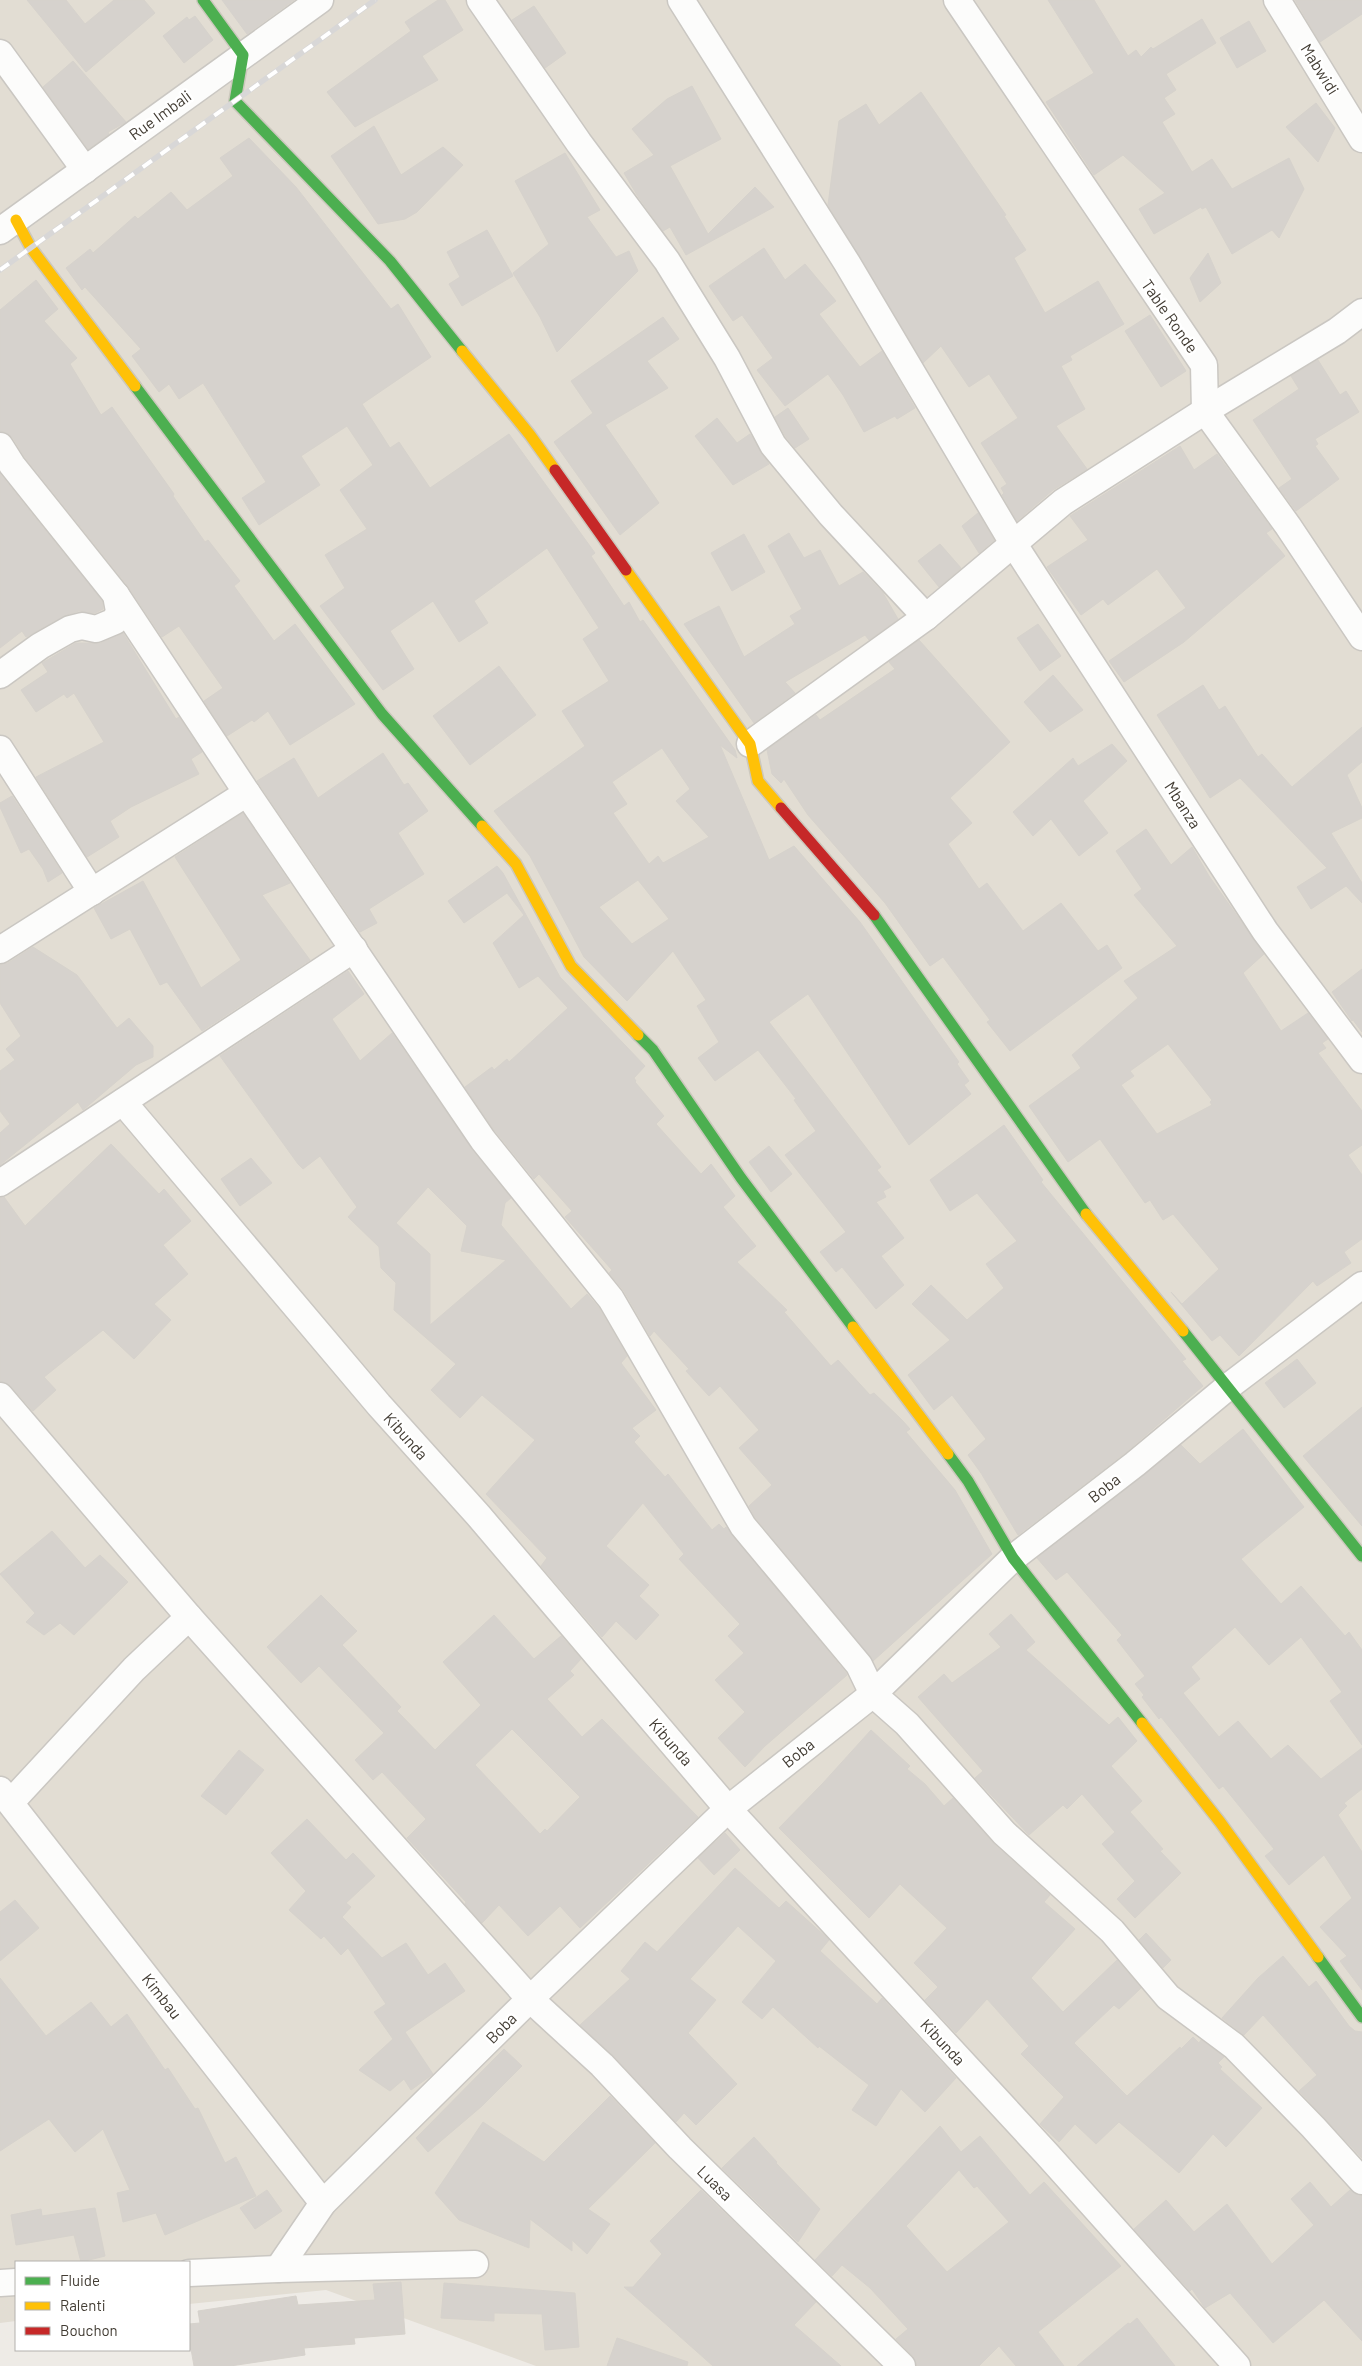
<svg xmlns="http://www.w3.org/2000/svg" width="1362" height="2366" font-family="Barlow,sans-serif">
  <style>
    .residential { fill: #e2ddd3 }
    .building { fill: #d6d2cd; stroke: #d6d2cc; fill-rule: evenodd }
    .lines { fill: none; stroke-linecap: round; stroke-linejoin: round }
    .street-casing { stroke: #cac7c2; stroke-width: 29 }
    .fast-casing { stroke: #ccc8bd; stroke-width: 14 }
    .slow-casing { stroke: #ccc8bd; stroke-width: 14 }
    .jam-casing { stroke: #ccc8bd; stroke-width: 14 }
    .street { stroke: #fcfcfb; stroke-width: 26 }
    .fast { stroke: #4caf50; stroke-width: 11 }
    .slow { stroke: #ffc107; stroke-width: 11 }
    .jam { stroke: #c62828; stroke-width: 11 }
    .rail-casing { stroke: #d8d7d7; stroke-width: 5.5 }
    .rail { stroke: #fff; stroke-width: 4; stroke-dasharray: 11; stroke-linecap: butt }
    .labels { text-anchor: middle; stroke-width: 5; stroke-linejoin: round; paint-order: stroke }
    .street-label { font-size: 16px; fill: #423c33; stroke: #fff }
  </style>
  <rect width="100%" height="100%" fill="#eeebe6"/>
  <path class="residential" d="M0,0H1362V2366H536L326,2290L189,2304V2262H16V2321L0,2323Z"/>
  <g class="building">
    <path d="M27,0H66L85,24L114,0H144L155,13L86,72Z"/>
    <path d="M222,0H294L247,34Z"/>
    <path d="M438,0H445L463,30L422,56L438,80L355,127L327,92L411,31L405,22Z"/>
    <path d="M1048,0H1094L1128,56L1136,50L1141,57L1151,47L1153,49L1202,19L1216,43L1166,74L1176,90L1164,98L1175,114L1162,122L1192,172L1212,159L1232,189L1289,158L1304,189L1279,238L1272,230L1232,254L1206,207L1202,209L1201,207L1154,234L1139,209L1165,193L1123,155L1094,175L1046,102L1094,73Z"/>
    <path d="M1295,0H1362V14L1320,42Z"/>
    <path d="M534,6L566,53L545,68L512,20Z"/>
    <path d="M195,16L213,40L184,63L163,36L187,17L189,20Z"/>
    <path d="M1249,21L1266,51L1237,68L1220,38Z"/>
    <path d="M73,61L126,122L108,132L109,134L88,149L43,87Z"/>
    <path d="M692,86L721,139L670,166L708,234L755,187L774,207L686,255L670,227L663,231L637,195L624,173L654,155L632,129L667,99Z"/>
    <path d="M921,92L1006,215L1004,216L1026,250L1014,258L1045,313L1098,281L1124,324L1070,356L1072,360L1061,366L1085,409L1056,426L1087,469L1053,490L1017,521L1002,495L1004,493L1001,488L1007,484L981,443L1018,418L989,374L969,387L941,346L923,363L828,205L839,121L866,104L879,125Z"/>
    <path d="M1316,103L1335,128L1318,162L1286,127Z"/>
    <path d="M374,126L401,175L443,147L463,165L417,212L405,219L378,224L331,156Z"/>
    <path d="M249,138L296,187L391,309L398,304L431,357L362,404L390,448L399,442L430,488L509,434L595,553L591,556L624,606L629,602L640,622L643,620L735,750L737,758L720,745L769,860L794,846L860,922L959,1062L957,1064L969,1081L964,1085L971,1094L909,1145L808,994L769,1022L881,1167L877,1170L891,1187L883,1191L886,1197L876,1202L904,1238L881,1256L904,1285L876,1309L842,1267L836,1272L820,1252L846,1232L785,1155L816,1131L794,1100L796,1099L758,1050L715,1081L698,1058L719,1042L697,1006L706,1000L673,951L627,1001L584,957L530,856L494,811L585,746L562,711L609,681L583,639L599,628L547,548L474,601L488,623L459,642L433,601L390,631L414,669L383,690L320,606L345,588L325,555L367,529L340,490L373,465L347,426L301,456L320,485L259,525L242,498L266,482L203,383L179,399L169,384L159,392L132,356L141,349L85,287L82,290L66,268L90,249L93,253L135,216L138,219L171,192L187,210L233,176L220,158ZM662,748L690,789L676,801L709,837L663,863L658,856L649,864L613,813L627,804L612,782ZM638,880L669,919L632,944L599,907Z"/>
    <path d="M565,153L600,210L587,217L616,257L629,251L638,271L557,352L540,317L513,273L549,244L515,181Z"/>
    <path d="M487,230L513,276L462,306L449,284L460,277L447,252Z"/>
    <path d="M764,248L785,280L805,264L836,301L819,314L860,367L882,351L915,408L897,419L895,416L864,432L843,395L828,374L785,406L757,370L773,358L742,315L733,321L709,286Z"/>
    <path d="M1208,253L1221,283L1200,302L1190,278Z"/>
    <path d="M36,280L58,309L44,321L77,358L70,364L101,415L112,407L174,494L173,496L205,542L208,540L240,581L234,586L274,641L295,624L355,704L290,745L268,711L254,722L252,720L227,736L204,701L223,688L179,626L162,637L128,586L24,456L13,438L7,433L0,431V310Z"/>
    <path d="M1150,315L1186,371L1161,387L1125,331Z"/>
    <path d="M663,317L679,339L647,361L668,388L605,425L659,503L620,535L554,442L593,413L571,381Z"/>
    <path d="M1318,360L1340,395L1346,391L1359,412L1315,439L1318,444L1315,446L1339,479L1296,511L1279,488L1292,479L1253,420L1299,389L1291,376Z"/>
    <path d="M788,408L809,439L795,448L786,437L775,417Z"/>
    <path d="M717,418L737,443L750,434L769,464L733,485L695,436Z"/>
    <path d="M1180,446L1194,470L1217,454L1272,529L1266,533L1285,556L1184,642L1124,682L1109,661L1186,608L1157,569L1108,605L1103,599L1081,615L1047,567L1088,540L1070,516Z"/>
    <path d="M0,474L102,601L103,609L95,613L79,611L66,615L26,637L22,631L0,648Z"/>
    <path d="M978,513L994,540L979,553L962,526Z"/>
    <path d="M789,533L804,558L820,550L839,586L863,572L883,593L898,619L869,640L865,635L785,682L795,693L754,723L684,624L719,606L744,657L795,624L790,616L802,609L768,546Z"/>
    <path d="M744,534L765,572L732,591L711,553Z"/>
    <path d="M940,544L961,568L939,587L918,561Z"/>
    <path d="M1038,624L1061,656L1040,671L1017,638Z"/>
    <path d="M123,633L176,719L179,717L202,752L191,759L199,774L131,807L110,821L119,837L87,857L36,777L104,742L74,693L67,698L64,694L36,712L21,690L48,672L42,663L76,643H101Z"/>
    <path d="M919,640L1010,742L950,798L972,823L948,844L979,889L987,883L1023,931L1061,903L1098,951L1107,945L1122,968L1010,1051L987,1022L990,1020L943,957L930,966L885,903L808,815L784,779L781,783L772,774L767,750L816,715L820,720L895,669L889,662Z"/>
    <path d="M499,666L536,715L470,765L433,716Z"/>
    <path d="M1053,675L1083,710L1050,732L1024,702Z"/>
    <path d="M1203,685L1219,710L1225,706L1258,757L1262,754L1292,787L1362,727V762L1347,775L1362,808V818L1331,833L1362,883V903L1346,886L1311,909L1297,887L1327,868L1240,778L1210,798L1157,715Z"/>
    <path d="M1112,744L1127,761L1083,801L1108,833L1079,856L1051,819L1033,836L1013,812L1073,758L1078,766Z"/>
    <path d="M383,753L404,785L408,783L428,811L398,833L424,874L369,909L377,923L360,932L257,781L294,758L318,798Z"/>
    <path d="M12,796L62,873L48,882L43,869L29,849L21,853L0,807V803Z"/>
    <path d="M243,813L290,883L262,895L310,960L202,1031L167,982L160,985L130,929L111,939L94,908L143,881L201,988L241,960L175,857Z"/>
    <path d="M1146,829L1171,865L1192,847L1209,876L1264,954L1243,973L1281,1031L1308,1013L1328,1039L1322,1043L1326,1048L1318,1053L1362,1111V1145L1348,1155L1362,1175V1239L1344,1252L1351,1263L1317,1286L1313,1281L1239,1356L1220,1335L1212,1341L1171,1292L1182,1304L1219,1269L1173,1214L1163,1220L1150,1200L1145,1203L1100,1139L1068,1162L1029,1106L1081,1068L1072,1055L1138,998L1124,981L1177,946L1134,895L1142,889L1116,851ZM1168,1044L1212,1100L1210,1102L1212,1105L1157,1134L1121,1085L1134,1076L1130,1071Z"/>
    <path d="M497,866L503,873L560,977L645,1066L634,1078L636,1081L635,1082L664,1116L656,1124L701,1174L711,1164L735,1196L723,1207L756,1246L737,1262L787,1310L784,1312L831,1366L838,1360L870,1395L874,1393L902,1420L910,1429L906,1432L955,1490L992,1554L873,1661L755,1517L749,1506L772,1485L739,1448L759,1430L720,1386L709,1396L686,1371L689,1369L654,1331L650,1336L624,1291L609,1273L612,1270L565,1217L572,1211L539,1174L534,1179L495,1131L465,1087L492,1067L494,1070L507,1059L509,1062L568,1008L538,976L519,988L493,943L524,915L507,893L464,923L448,901Z"/>
    <path d="M33,947L77,975L117,1028L129,1018L153,1046V1057L136,1065L83,1110L78,1102L0,1165V1133L10,1124L0,1111V1071L15,1060L6,1049L21,1036L0,1003V965L8,963Z"/>
    <path d="M1362,969V1032L1353,1020L1352,1021L1332,992Z"/>
    <path d="M348,971L364,994L332,1019L360,1061L392,1033L471,1148L511,1198L505,1203L501,1225L571,1309L587,1294L599,1308L627,1356L621,1363L656,1410L632,1428L640,1436L634,1442L665,1477L668,1474L712,1530L719,1524L724,1529L726,1527L846,1673L847,1675L765,1746L745,1767L718,1738L745,1712L715,1680L744,1653L728,1636L740,1624L679,1559L684,1554L643,1503L606,1546L649,1585L639,1596L659,1615L636,1640L616,1621L602,1637L541,1566L547,1558L486,1494L535,1440L482,1395L460,1418L431,1390L456,1364L394,1310L396,1283L381,1268L379,1247L348,1217L357,1207L320,1156L303,1169L298,1164L220,1056ZM428,1187L467,1226L461,1251L506,1260L430,1325V1254L396,1223Z"/>
    <path d="M1004,1125L1043,1180L1041,1182L1186,1359L1182,1361L1203,1386L1126,1452L1018,1535L981,1473L968,1455L986,1439L952,1395L934,1410L908,1375L950,1340L912,1304L931,1285L967,1320L1004,1288L986,1264L1017,1241L977,1193L950,1211L930,1180Z"/>
    <path d="M111,1144L159,1194L164,1189L191,1221L163,1245L188,1274L154,1304L171,1320L134,1359L103,1330L44,1377L56,1390L33,1411L11,1386L0,1381V1198L4,1197L25,1226Z"/>
    <path d="M769,1146L792,1174L771,1192L749,1162Z"/>
    <path d="M251,1158L272,1183L240,1206L221,1179Z"/>
    <path d="M1297,1359L1316,1383L1284,1408L1265,1383Z"/>
    <path d="M1362,1407V1526L1303,1456Z"/>
    <path d="M1243,1429L1304,1507L1241,1559L1281,1604L1301,1586L1345,1636L1349,1632L1362,1650V1745L1330,1701L1342,1692L1301,1637L1269,1665L1235,1627L1191,1667L1200,1679L1183,1693L1219,1737L1238,1721L1271,1759L1288,1745L1321,1779L1362,1748V1789L1344,1803L1347,1806L1338,1815L1362,1852V1990L1340,1961L1347,1956L1320,1927L1352,1898L1324,1855L1289,1885L1265,1856L1274,1849L1223,1786L1219,1789L1161,1717L1159,1719L1142,1697L1144,1695L1135,1684L1145,1676L1117,1640L1122,1635L1067,1572L1056,1580L1037,1558L1181,1445L1200,1464Z"/>
    <path d="M52,1531L85,1568L100,1555L128,1582L74,1635L60,1623L44,1635L26,1622L35,1613L0,1574Z"/>
    <path d="M321,1595L357,1631L342,1645L401,1707L397,1711L435,1750L481,1705L443,1662L494,1615L534,1659L561,1636L581,1659L570,1671L574,1675L547,1699L582,1737L602,1719L698,1817L580,1928L560,1906L528,1936L499,1905L482,1923L465,1904L466,1902L407,1838L426,1819L382,1772L373,1780L355,1760L384,1733L319,1666L301,1683L267,1647ZM512,1729L580,1797L547,1831L545,1829L540,1834L475,1765Z"/>
    <path d="M1011,1614L1035,1642L1026,1650L1109,1725L1118,1717L1137,1741L1111,1766L1142,1801L1130,1812L1163,1849L1160,1851L1181,1873L1135,1918L1117,1899L1135,1881L1102,1844L1115,1832L1082,1794L1067,1809L1063,1805L1029,1835L975,1778L983,1771L918,1697L944,1674L952,1683L1001,1647L989,1634Z"/>
    <path d="M871,1730L910,1766L907,1769L925,1784L944,1806L953,1798L994,1844L1050,1895L1044,1902L1075,1929L1031,1978L1063,2012L1117,1960L1141,1988L1119,2009L1114,2005L1074,2043L1127,2096L1180,2047L1181,2049L1193,2037L1199,2043L1201,2040L1224,2057L1218,2063L1222,2067L1220,2069L1262,2108L1226,2147L1213,2134L1179,2173L1119,2122L1096,2144L1075,2124L1059,2142L1040,2124L1064,2097L1021,2054L1029,2046L987,1999L956,2033L925,2000L938,1987L914,1963L947,1928L900,1884L869,1918L779,1828L823,1783Z"/>
    <path d="M239,1750L264,1770L226,1815L201,1796Z"/>
    <path d="M307,1819L346,1860L353,1853L375,1876L346,1903L351,1907L342,1917L382,1958L406,1943L428,1975L445,1963L465,1991L405,2032L433,2074L411,2090L404,2079L390,2091L359,2070L393,2039L374,2012L386,2004L348,1948L341,1955L324,1936L321,1939L289,1910L306,1891L271,1853Z"/>
    <path d="M725,1833L740,1850L714,1875L698,1858Z"/>
    <path d="M735,1868L779,1908L786,1901L825,1936L829,1940L820,1951L877,2004L882,1998L956,2078L925,2112L901,2089L876,2126L852,2110L869,2085L819,2046L818,2048L773,2007L762,2019L742,2002L776,1961L738,1926L690,1979L716,2000L688,2033L737,2084L696,2125L684,2113L676,2122L613,2055L580,2025L630,1979L621,1971L645,1942L657,1952Z"/>
    <path d="M15,1900L39,1928L0,1961V1912Z"/>
    <path d="M1146,1933L1171,1960L1163,1968L1139,1940Z"/>
    <path d="M1283,1956L1309,1987L1316,1981L1349,2026L1355,2031L1362,2032V2158L1299,2091L1317,2075L1263,2015L1244,2035L1222,2018L1258,1978Z"/>
    <path d="M0,1978L46,2036L91,2002L111,2027L127,2014L165,2070L168,2068L195,2109L198,2108L225,2163L236,2157L256,2196L165,2235L156,2213L123,2222L117,2193L130,2190L103,2129L75,2152L49,2119L0,2151Z"/>
    <path d="M504,2049L522,2066L482,2106L428,2152L416,2138Z"/>
    <path d="M610,2096L655,2143L588,2209L610,2224L587,2254L572,2240V2251L530,2219L529,2248L459,2220L435,2193L483,2122L544,2162Z"/>
    <path d="M940,2126L961,2152L980,2136L1030,2195L1044,2182L1121,2266L1038,2332L1064,2366H1016L999,2346L979,2366H917L913,2356L896,2339L908,2329L870,2288L842,2265L832,2276L815,2260ZM959,2170L974,2188L977,2186L1009,2222L947,2272L906,2226Z"/>
    <path d="M754,2137L777,2162L776,2163L820,2209L798,2242L722,2168Z"/>
    <path d="M1310,2182L1331,2207L1350,2190L1362,2196V2341L1324,2300L1273,2343L1230,2293L1205,2308L1192,2289L1190,2291L1134,2229L1166,2200L1194,2232L1227,2204L1272,2264L1314,2225L1291,2199Z"/>
    <path d="M267,2190L282,2211L255,2229L240,2208Z"/>
    <path d="M701,2190L816,2302L794,2325L841,2366H713L624,2287H633L662,2254L650,2241Z"/>
    <path d="M95,2208L105,2256L81,2262L74,2235L16,2245L11,2215L41,2209L42,2216Z"/>
    <path d="M401,2282L405,2334L354,2338L355,2344L304,2348L305,2355L230,2366H194L191,2349L189,2350V2324L200,2323L198,2311L296,2296L298,2305L375,2300L373,2284Z"/>
    <path d="M444,2283L575,2293L579,2347L545,2350L542,2314L494,2313V2321L441,2318Z"/>
    <path d="M1137,2318L1175,2366H1077L1128,2323L1130,2324Z"/>
    <path d="M617,2338L688,2362L687,2366H607Z"/>
  </g>
  <g class="lines">
    <defs>
      <g id="street">
        <path d="M480,0L579,143L667,261L727,358L773,445L831,515L926,617"/>
        <path d="M681,0L847,263L1013,543L1265,931L1362,1060"/>
        <path d="M957,0L1204,365L1205,411L1288,526L1362,637"/>
        <path d="M1277,0L1362,139"/>
        <path d="M0,53L85,170"/>
        <path d="M0,231L320,0"/>
        <path d="M0,446L12,465L116,595L247,793L483,1140L611,1299L743,1526L859,1665L873,1694L907,1724L1004,1833L1112,1931L1168,1997L1234,2046L1313,2127L1362,2181"/>
        <path d="M0,675L40,646L70,629L82,626L96,629L115,621L119,611L116,595"/>
        <path d="M750,744L926,617L1063,502L1205,411L1337,331L1362,312"/>
        <path d="M0,749L92,892"/>
        <path d="M0,950L247,793"/>
        <path d="M123,1102L379,1405L478,1515L728,1809L1046,2153L1237,2366"/>
        <path d="M0,1183L354,949"/>
        <path d="M0,1396L189,1617L530,1999L602,2065L680,2148L902,2366"/>
        <path d="M0,1790L323,2203"/>
        <path d="M11,1802L134,1669L189,1617"/>
        <path d="M278,2269L323,2203L530,1999L728,1809L873,1694L1013,1558L1135,1464L1229,1386L1362,1285"/>
        <path d="M189,2273L278,2269L475,2264"/>
        <path d="M0,2283L16,2282"/>
      </g>
      <g id="fast">
        <path d="M203,0L243,55L235,101L390,261L462,351"/>
        <path d="M135,386L382,714L482,826"/>
        <path d="M874,915L1086,1214"/>
        <path d="M638,1035L653,1050L741,1178L853,1327"/>
        <path d="M1183,1331L1362,1556"/>
        <path d="M948,1454L968,1481L1013,1558L1142,1723"/>
        <path d="M1318,1957L1362,2017"/>
      </g>
      <g id="slow">
        <path d="M16,220L31,248L135,386"/>
        <path d="M462,351L530,435L555,470"/>
        <path d="M626,570L750,744L758,781L781,808"/>
        <path d="M482,826L516,864L571,966L638,1035"/>
        <path d="M1086,1214L1183,1331"/>
        <path d="M853,1327L948,1454"/>
        <path d="M1142,1723L1220,1822L1318,1957"/>
      </g>
      <g id="jam">
        <path d="M555,470L626,570"/>
        <path d="M781,808L874,915"/>
      </g>
    </defs>
    <use href="#street" class="street-casing"/>
    <use href="#fast" class="fast-casing"/>
    <use href="#slow" class="slow-casing"/>
    <use href="#jam" class="jam-casing"/>
    <use href="#street" class="street"/>
    <use href="#fast" class="fast"/>
    <use href="#slow" class="slow"/>
    <use href="#jam" class="jam"/>
    <defs>
      <path id="rail" d="M0,270L375,0"/>
    </defs>
    <use href="#rail" class="rail-casing"/>
    <use href="#rail" class="rail"/>
  </g>
  <g class="labels">
    <g class="street-label">
      <text transform="translate(1320 69) rotate(58)" y="6">Mabwidi</text>
      <text transform="translate(160 115) rotate(-36)" y="6">Rue Imbali</text>
      <text transform="translate(1170 316) rotate(55)" y="6">Table Ronde</text>
      <text transform="translate(1183 805) rotate(57)" y="6">Mbanza</text>
      <text transform="translate(406 1436) rotate(48)" y="6">Kibunda</text>
      <text transform="translate(1104 1488) rotate(-38)" y="6">Boba</text>
      <text transform="translate(671 1742) rotate(49)" y="6">Kibunda</text>
      <text transform="translate(798 1753) rotate(-38)" y="6">Boba</text>
      <text transform="translate(162 1996) rotate(52)" y="6">Kimbau</text>
      <text transform="translate(501 2028) rotate(-45)" y="6">Boba</text>
      <text transform="translate(943 2042) rotate(47)" y="6">Kibunda</text>
      <text transform="translate(715 2183) rotate(45)" y="6">Luasa</text>
    </g>
  </g>
  <rect x="15" y="2261" width="175" height="90" fill="#ffffff" stroke="#b3b1ad"/>
  <rect x="25" y="2277" width="25" height="8" fill="#4caf50" stroke="#b3b1ad"/>
  <text x="60" y="2286" font-size="15" fill="#423c33">Fluide</text>
  <rect x="25" y="2302" width="25" height="8" fill="#ffc107" stroke="#b3b1ad"/>
  <text x="60" y="2311" font-size="15" fill="#423c33">Ralenti</text>
  <rect x="25" y="2327" width="25" height="8" fill="#c62828" stroke="#b3b1ad"/>
  <text x="60" y="2336" font-size="15" fill="#423c33">Bouchon</text>
</svg>
